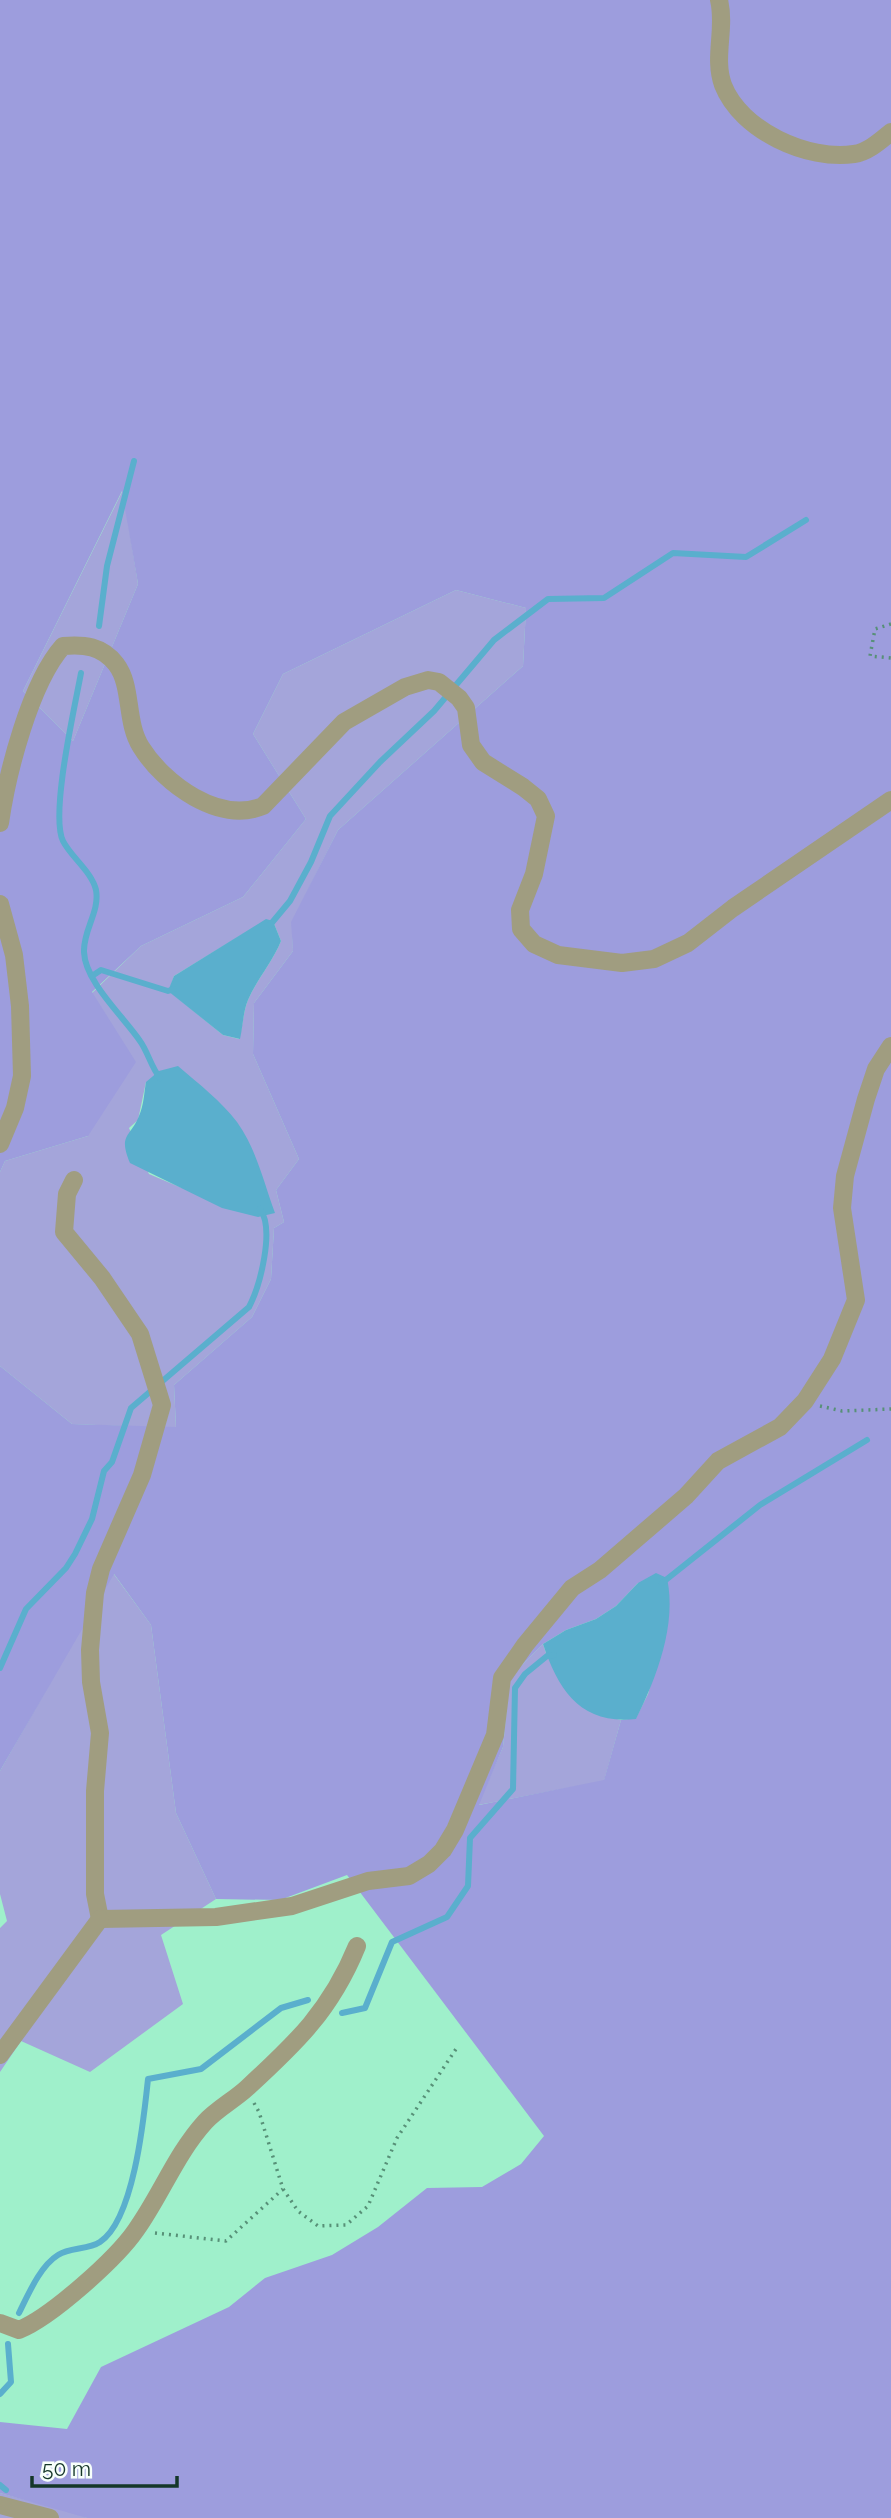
<svg xmlns="http://www.w3.org/2000/svg" width="891" height="2518" font-family="Raleway,sans-serif">
  <style>
    .green { fill: #a4a5da; fill-rule: evenodd }
    .forest { fill: #9d9ddd; fill-rule: evenodd }
    .water { fill: #5aafcd }
    .lines { fill: none; stroke-linecap: round; stroke-linejoin: round }
    .stream { stroke: #5aafcd; stroke-width: 6 }
    .path { stroke: #579077; stroke-width: 3.5; stroke-dasharray: 2 5; stroke-linecap: butt }
    .minor { stroke: #a09d80; stroke-width: 18 }
  </style>
  <rect width="100%" height="100%" fill="#9ff0cb"/>
  <g class="green">
    <path d="M123,490L138,584L73,741L23,691Z"/>
    <path d="M456,590L526,608L523,666L338,830L292,922L293,951L254,1003L253,1054L299,1159L276,1190L284,1222L274,1228L271,1279L252,1317L174,1385L176,1428L72,1424L0,1366V1172L5,1161L88,1136L92,993L141,946L243,897L306,819L253,734L283,674ZM266,920L273,921L281,941C272,963 257,979 248,1000C243,1012 243,1026 239,1039L223,1035L169,991L174,976ZM146,1082L182,1188L149,1174L129,1128L138,1120Z"/>
    <path d="M113,1573L151,1625L176,1813L216,1899L161,1935L183,2004L90,2072L21,2041L0,2072V1928L7,1921L0,1894V1771Z"/>
    <path d="M543,1644L547,1656L605,1716L621,1720L604,1781L478,1805L503,1747L510,1677Z"/>
    <path d="M0,2493L79,2514L87,2518H0Z"/>
  </g>
  <path class="forest" d="M0,0H891V2518H87L0,2493V2422L67,2429L101,2367L229,2307L265,2278L332,2255L378,2227L427,2188L482,2187L521,2164L544,2136L347,1875L280,1900L216,1899L176,1813L151,1625L114,1574L0,1771V1366L72,1424L176,1427L174,1385L252,1317L271,1279L274,1228L284,1222L276,1190L299,1159L253,1054L254,1003L293,951L291,922L338,830L523,666L526,608L456,590L283,674L253,734L306,819L243,897L141,946L92,992L136,1062L88,1136L5,1161L0,1172ZM122,491L138,584L73,741L23,691ZM638,1583L662,1643L648,1694L636,1718L621,1720L604,1780L479,1805L503,1747L510,1677L543,1644L566,1630L596,1619L616,1606Z"/>
  <g class="water">
    <path d="M266,919L273,921L281,941C272,963 257,979 248,1000C243,1012 243,1026 240,1039L223,1035L168,991L174,976Z"/>
    <path d="M178,1066C199,1084 221,1101 237,1122C256,1148 264,1183 275,1213L258,1217L222,1208L130,1163C118,1134 130,1138 139,1116C144,1105 144,1093 146,1082L159,1071Z"/>
    <path d="M656,1573L667,1578C677,1624 657,1677 636,1719C582,1725 559,1692 543,1644L566,1630L596,1619L616,1606L638,1583Z"/>
  </g>
  <g class="lines">
    <g class="stream">
      <path d="M99,626L107,566L134,461"/>
      <path d="M81,673C75,706 50,814 63,841C71,857 92,872 96,890C100,912 83,930 84,952C85,982 124,1017 140,1041C148,1052 151,1067 160,1078"/>
      <path d="M270,925L290,901L311,862L330,816L380,762L434,711L494,640L548,599L604,598L673,553L746,557L806,520"/>
      <path d="M92,976L101,970L168,991L174,989"/>
      <path d="M662,1583L760,1505L867,1440"/>
      <path d="M0,1668L26,1609L66,1568L75,1554L92,1519L104,1471L112,1462L131,1408L249,1307C260,1286 275,1229 260,1209"/>
      <path d="M342,2013L365,2008L392,1942L447,1917L468,1886L470,1838L513,1789L515,1688L525,1674L547,1656L554,1655"/>
      <path d="M19,2313C28,2295 40,2266 58,2255C70,2247 88,2250 100,2242C134,2220 144,2117 148,2079L201,2069L281,2008L308,2000"/>
      <path d="M0,2394L11,2382L8,2344"/>
      <path d="M0,2485L6,2490"/>
    </g>
    <g class="path">
      <path d="M891,624L875,629L870,656L891,658"/>
      <path d="M820,1406L842,1411L891,1409"/>
      <path d="M254,2103L259,2112L283,2189L298,2211L318,2226L346,2225L368,2206L397,2138L456,2049"/>
      <path d="M155,2233L226,2241L283,2189"/>
    </g>
    <g class="minor">
      <path d="M719,0C726,29 713,57 723,85C741,131 808,161 854,154C868,152 880,141 891,132"/>
      <path d="M0,823C7,774 30,683 63,646C84,644 102,646 116,664C133,686 125,722 141,747C164,784 219,824 263,806L344,722L405,687L428,680L439,682L459,698L466,708L471,745L483,762L523,787L538,799L546,816L534,874L520,910L521,929L534,944L558,955L622,963L654,959L688,943L733,908L891,800"/>
      <path d="M0,904L14,955L20,1006L22,1076L15,1108L0,1144"/>
      <path d="M74,1180L67,1194L64,1232L102,1278L140,1334L162,1405L142,1475L101,1569L95,1593L90,1650L91,1682L100,1733L95,1791V1894L100,1919"/>
      <path d="M100,1919L216,1917L292,1906L368,1881L409,1876L429,1864L443,1850L455,1830L495,1735L502,1678L525,1645L572,1588L600,1570L686,1496L718,1461L780,1427L805,1401L832,1359L856,1300L842,1208L845,1176L866,1099L876,1069L891,1046"/>
      <path d="M0,2055L100,1919"/>
      <path d="M0,2323L19,2330C51,2317 116,2259 136,2230C161,2195 176,2154 205,2122C217,2109 234,2100 247,2088C296,2043 331,2010 357,1946"/>
      <path d="M0,2505L50,2518"/>
    </g>
  </g>
  <path d="M32 2476v10h145v-10" fill="none" stroke="#153729" stroke-width="3.5"/>
  <text x="42" y="2476" font-size="21" fill="#153729" stroke="#f7fffb" stroke-width="5" paint-order="stroke">50 m</text>
</svg>
